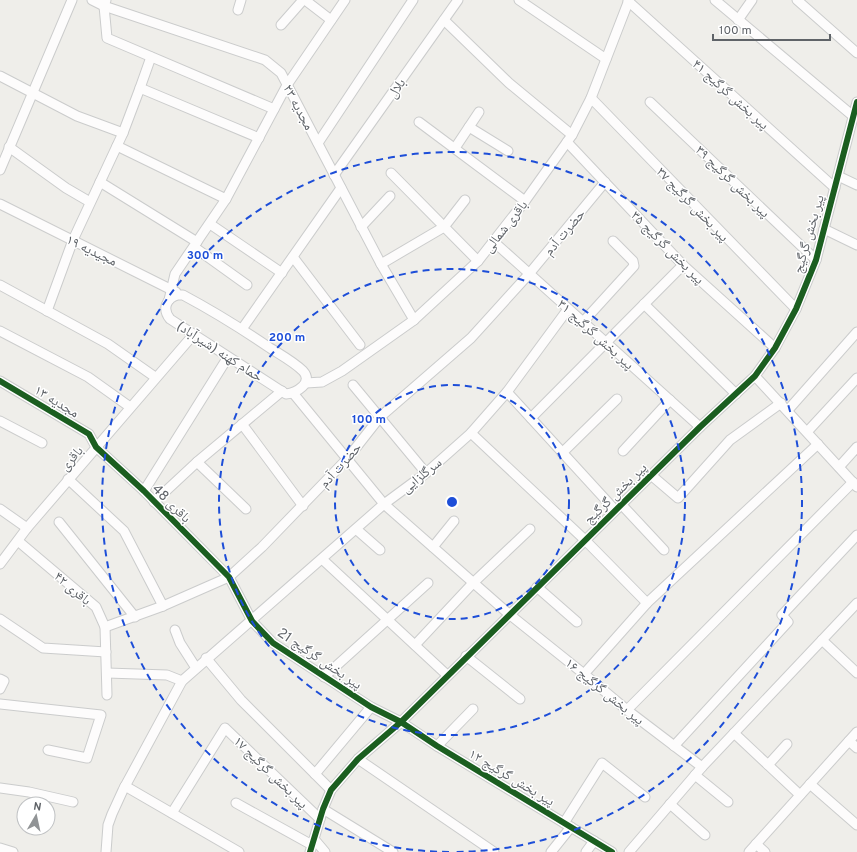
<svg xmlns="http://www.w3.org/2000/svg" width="857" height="852" font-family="Overpass,'Noto Naskh Arabic',sans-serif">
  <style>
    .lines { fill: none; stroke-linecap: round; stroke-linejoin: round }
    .minor-casing { stroke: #cbcccc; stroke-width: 11 }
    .minor { stroke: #fdfcfc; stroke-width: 9 }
    .cycleway-casing { stroke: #fff; stroke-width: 8 }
    .cycleway { stroke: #1b5e20; stroke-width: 6 }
    .ring { fill: none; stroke: #1d4ed8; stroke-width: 2; stroke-dasharray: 7 5 }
    .labels { text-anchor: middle; stroke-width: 3; stroke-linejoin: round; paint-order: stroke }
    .street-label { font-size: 14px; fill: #5f6368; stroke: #fff }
    .centre { fill: #1d4ed8; stroke: #fff; stroke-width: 2 }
    .ring-label { font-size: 12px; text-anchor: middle; font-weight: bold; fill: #1d4ed8; stroke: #fff; stroke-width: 3; stroke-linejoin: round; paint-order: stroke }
  </style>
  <rect width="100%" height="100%" fill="#efeeea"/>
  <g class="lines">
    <defs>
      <g id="minor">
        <path d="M92,0L104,6L265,60L281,73L381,264L414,320"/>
        <path d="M106,0L104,6L107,38L274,109"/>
        <path d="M305,0L331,20"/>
        <path d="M519,0L606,59"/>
        <path d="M715,0L853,116"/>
        <path d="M797,0L857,53"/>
        <path d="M628,1L835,188"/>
        <path d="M238,10L241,0"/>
        <path d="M444,20L509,83L572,135"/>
        <path d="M738,20L752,0"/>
        <path d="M281,25L303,0"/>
        <path d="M0,76L77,116L123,133"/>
        <path d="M140,88L151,57"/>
        <path d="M591,98L796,309"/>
        <path d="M650,102L816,260"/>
        <path d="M419,122L525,201"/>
        <path d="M469,127L508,151"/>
        <path d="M567,142L683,265L775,348"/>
        <path d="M318,143L413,0"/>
        <path d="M117,146L226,199"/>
        <path d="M9,147L66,188L90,202"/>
        <path d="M455,148L479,112"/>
        <path d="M0,170L72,0"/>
        <path d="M391,173L478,261"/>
        <path d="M334,175L458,0"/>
        <path d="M838,176L857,185"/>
        <path d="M100,182L197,242"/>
        <path d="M0,204L176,292"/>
        <path d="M210,224L282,273"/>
        <path d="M361,227L390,196"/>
        <path d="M824,229L857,245"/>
        <path d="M493,241L700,427"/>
        <path d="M194,247L247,285"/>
        <path d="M293,257L360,345"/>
        <path d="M381,264L444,227L465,200"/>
        <path d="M0,285L108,344L155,377"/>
        <path d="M178,295H183C213,311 242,329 270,348C281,355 294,362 303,371C314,383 296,393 286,394L170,319C162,309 166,298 178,295Z"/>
        <path d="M169,300L175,274L226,199L287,85L345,0"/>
        <path d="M644,304L736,394"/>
        <path d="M47,311L73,240L123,133L140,88L259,138"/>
        <path d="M583,322L634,266L633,261L613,241"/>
        <path d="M242,329L341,188"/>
        <path d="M0,331L88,377L130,407"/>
        <path d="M755,376L857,487"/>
        <path d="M0,381L89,434L96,447L144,491L229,577L252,621L273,643L371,707L401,722L437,746L612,852"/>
        <path d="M306,383L322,382L342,371L414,320L478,261L525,201L572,135L591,98L629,0"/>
        <path d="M353,385L426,473"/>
        <path d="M507,392L615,510"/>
        <path d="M293,393L384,504L509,614L584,674L627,710L702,767"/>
        <path d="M788,410L857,332"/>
        <path d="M531,418L683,265"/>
        <path d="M0,421L42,443"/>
        <path d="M242,424L303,506"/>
        <path d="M807,432L857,378"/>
        <path d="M471,433L585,540L647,603"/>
        <path d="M623,451L670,400"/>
        <path d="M562,453L617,399"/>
        <path d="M197,462L246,509"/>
        <path d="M839,467L857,447"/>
        <path d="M651,475L678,498L730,440L781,403"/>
        <path d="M68,479L124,531L163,606"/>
        <path d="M144,491L228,357"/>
        <path d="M154,502L197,462L282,391"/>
        <path d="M621,504L664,550"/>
        <path d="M0,509L27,528"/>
        <path d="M59,522L135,617"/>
        <path d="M356,529L380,550"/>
        <path d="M18,541L96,607L105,627L107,695"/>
        <path d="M433,547L454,521"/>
        <path d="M322,559L447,675"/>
        <path d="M0,564L27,528L194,334"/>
        <path d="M537,587L577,622"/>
        <path d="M0,619L43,648L106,652"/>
        <path d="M105,627L163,606L229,577L262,547L347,459L380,417L471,338L529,274L605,182"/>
        <path d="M175,630L180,643L196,668"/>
        <path d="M822,640L857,673"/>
        <path d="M415,645L473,583L530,529"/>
        <path d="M466,656L520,699"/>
        <path d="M206,658L241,700L331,790"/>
        <path d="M107,673L167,675L182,681"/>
        <path d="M584,674L647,603L818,444"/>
        <path d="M324,677L428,583"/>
        <path d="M0,679L4,681L0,689"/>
        <path d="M0,704L101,715L87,758L48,750"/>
        <path d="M627,710L853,482"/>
        <path d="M734,733L800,795"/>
        <path d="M849,741L857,748"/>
        <path d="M437,746L473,709"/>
        <path d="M674,746L788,622L782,615L857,535"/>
        <path d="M358,759L494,852"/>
        <path d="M768,765L787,744"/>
        <path d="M315,774L371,707"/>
        <path d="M695,775L728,802"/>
        <path d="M810,784L857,825"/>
        <path d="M125,786L239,852"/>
        <path d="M0,788L29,792L73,802"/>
        <path d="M236,803L312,845"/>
        <path d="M670,804L705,835"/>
        <path d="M323,809L393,852"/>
        <path d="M172,813L225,728L320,819"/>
        <path d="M564,823L602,763L645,797"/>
        <path d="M314,839L325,852"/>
        <path d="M756,844L765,852"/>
        <path d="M0,848L13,852"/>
        <path d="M106,852L108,825L112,814L123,790L182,681L384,504L426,473L471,433L507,392L568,309"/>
        <path d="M310,852L323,809L331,790L358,759L401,722L700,427L755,376L775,348L796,309L816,260L857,102"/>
        <path d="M551,852L571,827"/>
        <path d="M586,852L594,841"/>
        <path d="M629,852L702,767L857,603"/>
        <path d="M749,852L857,732"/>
      </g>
    </defs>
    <use href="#minor" class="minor-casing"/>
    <use href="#minor" class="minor"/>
    <defs>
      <g id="cycleway">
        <path d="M0,381L89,434L96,447L144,491L229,577L252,621L273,643L371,707L401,722L437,746L612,852"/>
        <path d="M310,852L323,809L331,790L358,759L401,722L700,427L755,376L775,348L796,309L816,260L857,102"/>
      </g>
    </defs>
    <use href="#cycleway" class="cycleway-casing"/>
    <use href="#cycleway" class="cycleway"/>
  </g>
  <g class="ring">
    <circle cx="452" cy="502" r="117"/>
    <circle cx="452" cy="502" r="233"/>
    <path d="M449 852A350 350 0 1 1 455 852"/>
  </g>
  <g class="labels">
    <g class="street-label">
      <text transform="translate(396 88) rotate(-55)" y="5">بلال</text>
      <text transform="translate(731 94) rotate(42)" y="5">پیر بخش گرگیج ۴۱</text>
      <text transform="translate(299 107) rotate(62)" y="5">مجدیه ۲۳</text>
      <text transform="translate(733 181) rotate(44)" y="5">پیر بخش گرگیج ۳۹</text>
      <text transform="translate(693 204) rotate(46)" y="5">پیر بخش گرگیج ۳۷</text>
      <text transform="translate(505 226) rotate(-52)" y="5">باقری شمالی</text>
      <text transform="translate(564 232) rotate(-50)" y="5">حضرت آدم</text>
      <text transform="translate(808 234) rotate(-74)" y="5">پیر بخش گرگیج</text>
      <text transform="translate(668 247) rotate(45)" y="5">پیر بخش گرگیج ۳۵</text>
      <text transform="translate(92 250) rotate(26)" y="5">مجیدیه ۱۹</text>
      <text transform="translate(596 334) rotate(42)" y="5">پیر بخش گرگیج ۳۱</text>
      <text transform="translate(220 351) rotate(33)" y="5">حمام کهنه (شیرآباد)</text>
      <text transform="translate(57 401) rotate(31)" y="5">مجدیه ۱۳</text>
      <text transform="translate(71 458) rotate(-49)" y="5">باقری</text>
      <text transform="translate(340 465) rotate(-48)" y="5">حضرت آدم</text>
      <text transform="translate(421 475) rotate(-39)" y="5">سرگلزایی</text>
      <text transform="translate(615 493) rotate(-44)" y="5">پیر بخش گرگیج</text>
      <text transform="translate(172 503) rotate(45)" y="5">باقری 48</text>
      <text transform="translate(73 588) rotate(40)" y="5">باقری ۴۲</text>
      <text transform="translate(320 658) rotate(34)" y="5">پیر بخش گرگیج 21</text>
      <text transform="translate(605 691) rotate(39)" y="5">پیر بخش گرگیج ۱۶</text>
      <text transform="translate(271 772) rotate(44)" y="5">پیر بخش گرگیج ۱۷</text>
      <text transform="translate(512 777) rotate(31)" y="5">پیر بخش گرگیج ۱۲</text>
    </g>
  </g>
  <circle cx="452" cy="502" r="6" class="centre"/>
  <g class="ring-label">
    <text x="205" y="259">300 m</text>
    <text x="287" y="341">200 m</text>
    <text x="369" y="423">100 m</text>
  </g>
  <g transform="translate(36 816) rotate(9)"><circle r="19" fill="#ffffff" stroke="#bfc1c3"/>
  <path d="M0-3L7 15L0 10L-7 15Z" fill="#919496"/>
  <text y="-6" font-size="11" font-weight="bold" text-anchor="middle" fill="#5f6368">N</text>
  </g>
  <path d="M713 34v6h117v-6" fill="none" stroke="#5f6368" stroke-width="2"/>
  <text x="719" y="34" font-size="12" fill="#5f6368" stroke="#ffffff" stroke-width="3" paint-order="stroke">100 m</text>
</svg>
